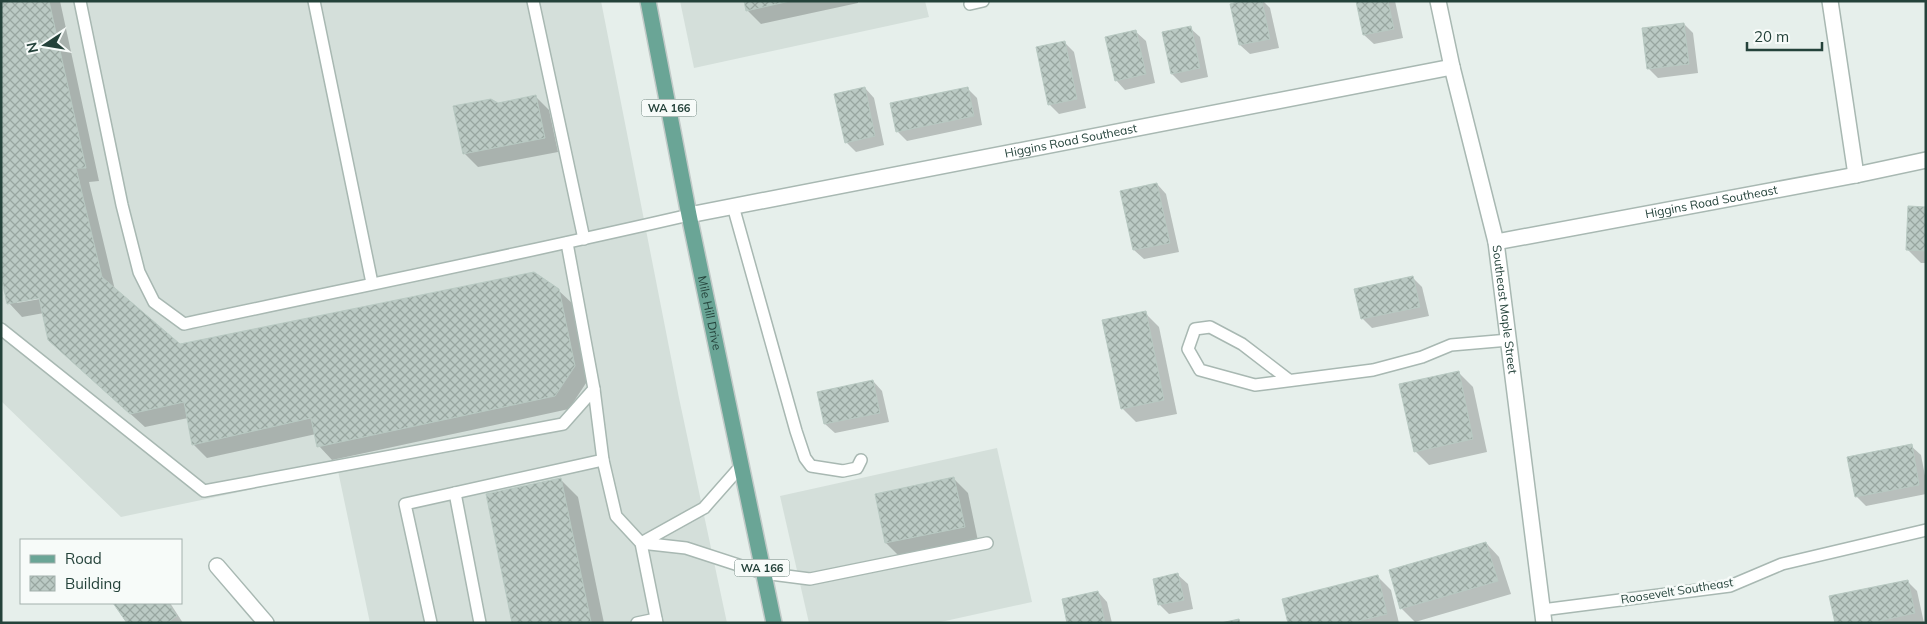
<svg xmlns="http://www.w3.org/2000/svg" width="1927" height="624" font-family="Mulish,sans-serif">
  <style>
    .built { fill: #d4dfda }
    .shadow { fill: #0003; fill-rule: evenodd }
    .building { fill: url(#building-cross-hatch); stroke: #b8c9c2 }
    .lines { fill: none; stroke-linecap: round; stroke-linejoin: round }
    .lane-casing { stroke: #a8b8b2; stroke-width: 14 }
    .street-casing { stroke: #a8b8b2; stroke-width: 18 }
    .primary-casing { stroke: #c2cac8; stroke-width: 18 }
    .lane { stroke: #fff; stroke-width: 11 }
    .street { stroke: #fff; stroke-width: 15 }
    .primary { stroke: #6aa596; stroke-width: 15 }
    .labels { text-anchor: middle; stroke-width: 5; stroke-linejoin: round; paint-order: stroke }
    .shield { fill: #f7fbf9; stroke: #637a73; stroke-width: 1 }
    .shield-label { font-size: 11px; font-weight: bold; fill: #24423a }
    .street-label { font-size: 12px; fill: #24423a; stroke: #f7fbf9 }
  </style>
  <defs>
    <pattern id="building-cross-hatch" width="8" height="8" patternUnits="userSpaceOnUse" patternTransform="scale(1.25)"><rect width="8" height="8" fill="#bbcac4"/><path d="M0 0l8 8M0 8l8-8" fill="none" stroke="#98a6a0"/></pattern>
  </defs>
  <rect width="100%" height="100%" fill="#e6efeb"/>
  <g class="built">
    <path d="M1,1H601L679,398L727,623H370L338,471L121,517L1,401Z"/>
    <path d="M680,1H925L929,17L694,68Z"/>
    <path d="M997,448L1032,602L936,623H809L780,496Z"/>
  </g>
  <g class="shadow">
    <path d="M1,1H60L99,181L89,182L115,290L179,345L558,290L573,304L588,380L569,409L332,460L319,446L316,434L207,458L193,444L188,418L145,427L63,353L44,313L22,317L9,303ZM45,295L46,298L17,303V301Z"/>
    <path d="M745,1H858V3L761,24L747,10Z"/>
    <path d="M1248,1H1263L1270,8L1279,48L1250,54L1240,45L1232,5Z"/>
    <path d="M1357,1H1395L1403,38L1374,44L1364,35Z"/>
    <path d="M1684,24L1693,33L1698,73L1658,78L1648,68Z"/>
    <path d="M1190,28L1200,37L1208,77L1181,83L1172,74Z"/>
    <path d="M1136,32L1146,41L1155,83L1125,90L1116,80Z"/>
    <path d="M1064,42L1074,52L1086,108L1059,114L1049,104Z"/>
    <path d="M865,88L874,98L884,145L856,152L846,142Z"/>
    <path d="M967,88L977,98L982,125L907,141L898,132L892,104Z"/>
    <path d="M535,96L549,110L558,152L478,167L464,153L498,104Z"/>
    <path d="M1157,184L1166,194L1179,252L1144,259L1134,250L1122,192Z"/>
    <path d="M1926,208V263H1921L1907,249Z"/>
    <path d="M1413,278L1422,287L1429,316L1372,328L1362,318Z"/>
    <path d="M1145,313L1159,327L1177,414L1136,422L1122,408Z"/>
    <path d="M1459,373L1473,387L1487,452L1429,465L1415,451Z"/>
    <path d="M873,381L882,391L889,422L835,433L825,424L819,393Z"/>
    <path d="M1911,446L1921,455L1926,481V494L1866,506L1856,496Z"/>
    <path d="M954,479L968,493L978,541L900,557L886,543Z"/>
    <path d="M561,480L578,497L604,623H513Z"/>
    <path d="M1486,543L1499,557L1511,594L1415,622L1402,609L1390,571Z"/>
    <path d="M1178,575L1188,584L1193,609L1169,614L1159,604Z"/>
    <path d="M1377,576L1391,590L1399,623H1289Z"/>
    <path d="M1907,581L1917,591L1924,623H1836Z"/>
    <path d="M1098,592L1107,602L1112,623H1069Z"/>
    <path d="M115,603H170L183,623H128Z"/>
  </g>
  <g class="building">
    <path d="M1,1H49L86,168H76L102,277L180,344L534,272L559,289L575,366L555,396L317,447L311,418L192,445L184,402L130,414L48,340L39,298L7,304L1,275Z"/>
    <path d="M744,1H790L746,11Z"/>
    <path d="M1242,1H1262L1270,39L1239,45L1230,4Z"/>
    <path d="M1356,1H1388L1394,29L1363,35Z"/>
    <path d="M1684,23L1689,64L1647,69L1642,28Z"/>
    <path d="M1191,26L1200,68L1171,74L1162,32Z"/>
    <path d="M1136,30L1146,74L1115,81L1105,37Z"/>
    <path d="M1065,41L1077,99L1048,105L1036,47Z"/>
    <path d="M865,87L875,136L845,143L834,94Z"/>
    <path d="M968,87L974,116L896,132L890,103Z"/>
    <path d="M536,95L545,138L463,154L453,106L491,99L498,103Z"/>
    <path d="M1157,183L1170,243L1133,250L1120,191Z"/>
    <path d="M1908,206L1926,207V251L1906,250Z"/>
    <path d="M1413,276L1420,307L1361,319L1354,289Z"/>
    <path d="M1146,311L1164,400L1121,409L1102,320Z"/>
    <path d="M1459,371L1473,439L1414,452L1399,384Z"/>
    <path d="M873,380L880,413L824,424L817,392Z"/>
    <path d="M1912,444L1919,485L1855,497L1847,457Z"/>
    <path d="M954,477L965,527L885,543L875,494Z"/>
    <path d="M561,478L591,622L512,623L486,494Z"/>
    <path d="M1486,542L1498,581L1400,609L1389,570Z"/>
    <path d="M1178,573L1184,600L1158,605L1153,579Z"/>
    <path d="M1378,575L1387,614L1350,623H1288L1282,599Z"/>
    <path d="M1908,580L1915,613L1870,623H1835L1829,596Z"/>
    <path d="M1098,591L1105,623H1067L1062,599Z"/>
    <path d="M113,603H168L177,616L167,623H127Z"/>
    <path d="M1239,619L1240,623H1221Z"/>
  </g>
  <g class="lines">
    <defs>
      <g id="lane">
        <path d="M80,1L122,205L139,272L154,302L184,324C352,288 521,254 689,215"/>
        <path d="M314,1L372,283"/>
        <path d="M533,1L584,239"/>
        <path d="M970,4L983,1"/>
        <path d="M733,206L796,431L805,458L811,466L843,471L857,468L861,460"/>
        <path d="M1,329L204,491L563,424L594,389L567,243"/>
        <path d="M1289,380L1242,344L1210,327L1195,329L1188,349L1200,370L1255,385L1373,370L1422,357L1451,345L1509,340"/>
        <path d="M594,389L603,460"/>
        <path d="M741,466L704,508L641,543L686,548L763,573L810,579L987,543"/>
        <path d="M455,493L480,623"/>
        <path d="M1542,610L1730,586L1782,564L1926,530"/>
        <path d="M431,623L405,504L603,460L616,516L641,543L657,623"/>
        <path d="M637,623L656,619"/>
      </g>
      <g id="street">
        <path id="s1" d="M1438,1L1452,67L1496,242L1544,623"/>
        <path d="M1830,1L1856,175"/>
        <path id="s2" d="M689,215L1452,67"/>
        <path id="s3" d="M1496,242L1856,175L1926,160"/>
        <path d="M217,566L266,623"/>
      </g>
      <g id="primary">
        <path id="s4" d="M648,1L689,215L774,623"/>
      </g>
    </defs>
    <use href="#lane" class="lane-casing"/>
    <use href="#street" class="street-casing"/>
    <use href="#primary" class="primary-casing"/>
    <use href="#lane" class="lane"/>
    <use href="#street" class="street"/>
    <use href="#primary" class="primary"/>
  </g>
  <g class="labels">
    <g class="shield">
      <rect x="641.5" y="99.5" width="55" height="17" rx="4"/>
      <rect x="734.5" y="559.5" width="55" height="17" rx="4"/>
    </g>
    <g class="shield-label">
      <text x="669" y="112">WA 166</text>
      <text x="762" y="572">WA 166</text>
    </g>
    <g class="street-label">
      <text dy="4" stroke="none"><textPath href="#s2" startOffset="389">Higgins Road Southeast</textPath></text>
      <text dy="4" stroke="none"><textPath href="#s3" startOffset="219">Higgins Road Southeast</textPath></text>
      <text dy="4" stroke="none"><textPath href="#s1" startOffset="316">Southeast Maple Street</textPath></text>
      <text dy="4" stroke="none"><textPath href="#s4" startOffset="318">Mile Hill Drive</textPath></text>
      <text transform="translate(1677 591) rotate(-9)" y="4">Roosevelt Southeast</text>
    </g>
  </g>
  <rect width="1927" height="624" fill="none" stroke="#24423a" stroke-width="5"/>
  <rect x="20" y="539" width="162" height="65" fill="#f7fbf9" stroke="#a3b1ad"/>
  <rect x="30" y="555" width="25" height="8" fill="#6aa596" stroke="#a3b1ad"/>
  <text x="65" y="564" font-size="15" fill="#24423a">Road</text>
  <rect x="30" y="576" width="25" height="15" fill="url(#building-cross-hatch)" stroke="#a3b1ad"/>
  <text x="65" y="589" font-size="15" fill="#24423a">Building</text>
  <g transform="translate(45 45) rotate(258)" stroke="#f7fbf9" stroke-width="4" paint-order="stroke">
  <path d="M0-4L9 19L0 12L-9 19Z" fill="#24423a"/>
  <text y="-8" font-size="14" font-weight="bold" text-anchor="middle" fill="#24423a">N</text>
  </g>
  <path d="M1747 42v8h75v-8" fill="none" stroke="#24423a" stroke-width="2.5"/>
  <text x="1754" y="42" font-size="15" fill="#24423a" stroke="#f7fbf9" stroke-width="4" paint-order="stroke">20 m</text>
</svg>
